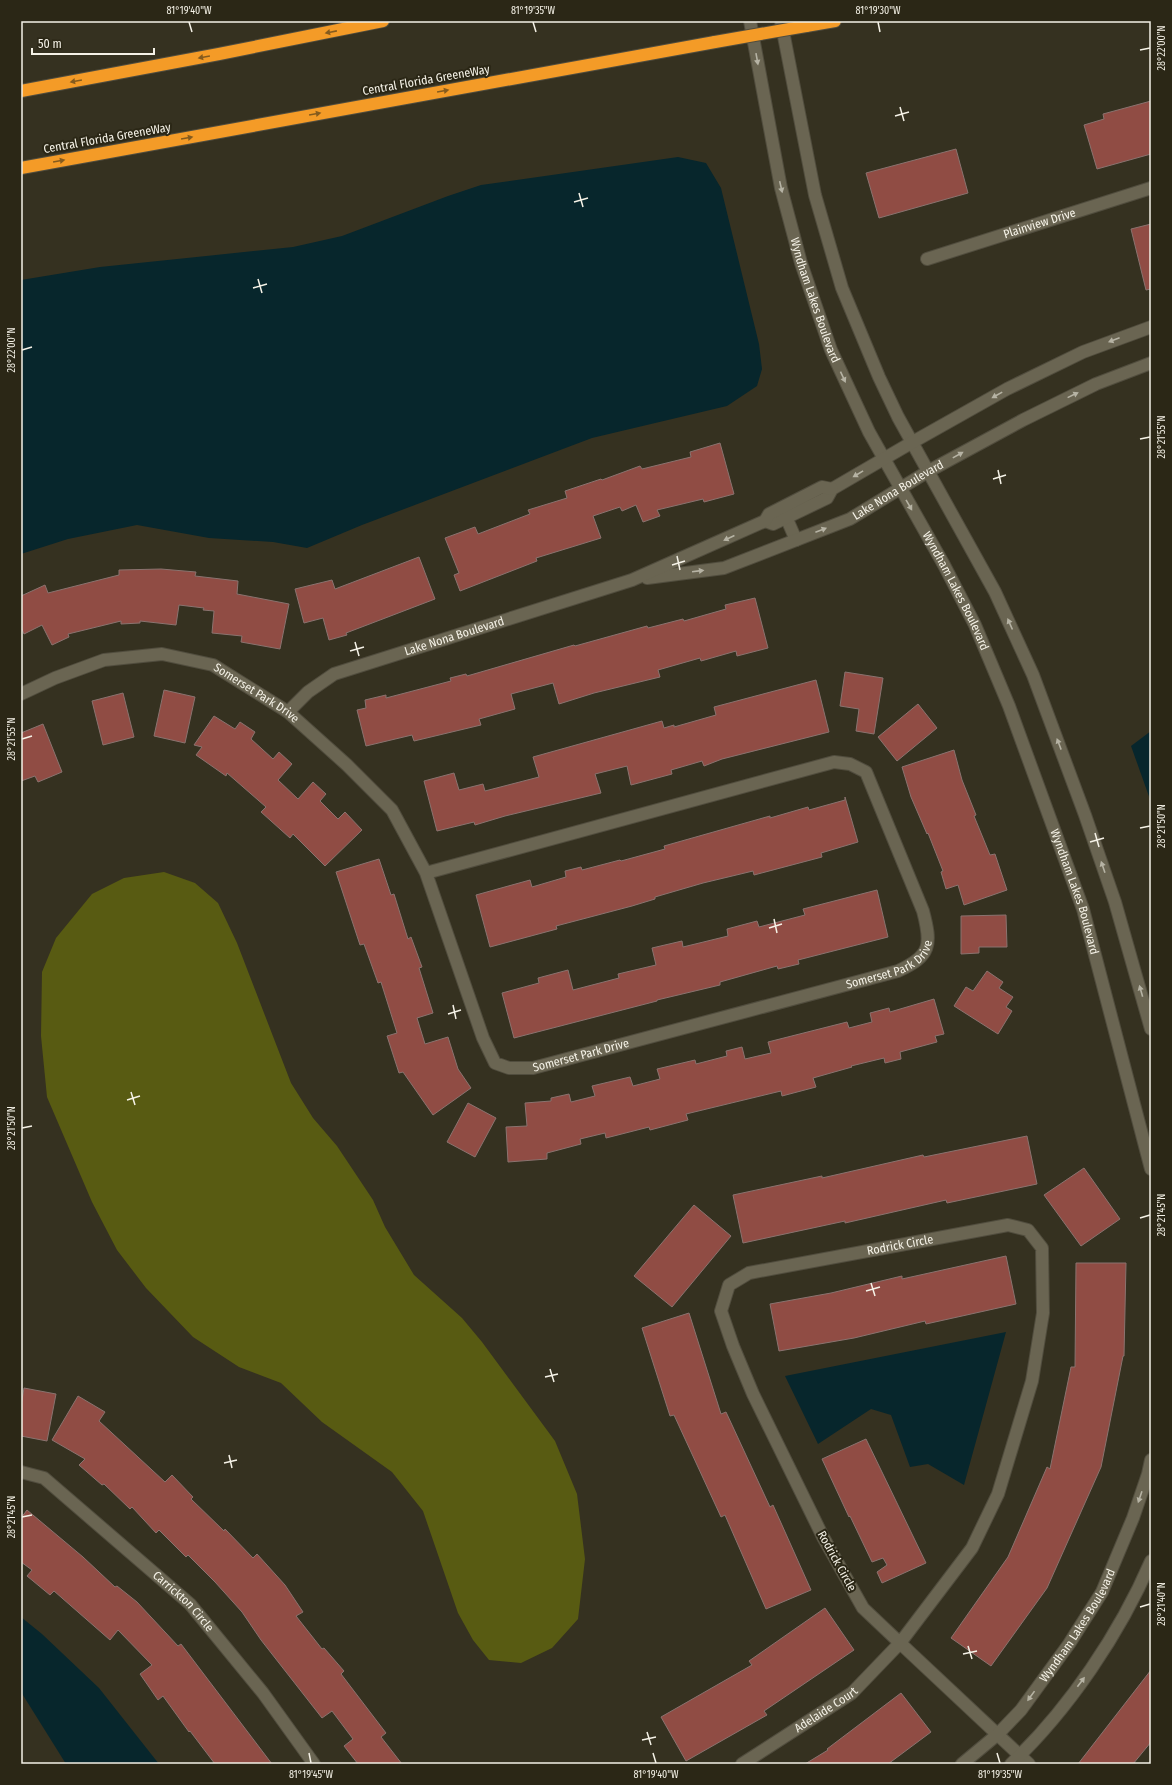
<svg xmlns="http://www.w3.org/2000/svg" width="1172" height="1785" font-family="'Fira Sans Condensed',sans-serif">
  <style>
    .green { fill: #585b12 }
    .water { fill: #07262c }
    .building { fill: #904c44; stroke: #8a736f }
    .lines { fill: none; stroke-linecap: round; stroke-linejoin: round }
    .minor-casing { stroke: #514d3e; stroke-width: 14 }
    .highway-casing { stroke: #514d3e; stroke-width: 14 }
    .minor { stroke: #6a6552; stroke-width: 12 }
    .highway { stroke: #f49b27; stroke-width: 12 }
    .highway-bridge-casing { stroke: #514d3e; stroke-width: 14; stroke-linecap: butt }
    .highway-bridge { stroke: #f49b27; stroke-width: 12 }
    .oneway { fill: #855b1e }
    .oneway2 { fill: #b6b3a4 }
    .ticks { fill: none; stroke: #f5f2e7; stroke-width: 1.5 }
    .labels { text-anchor: middle; stroke-width: 4; stroke-linejoin: round; paint-order: stroke }
    .street-label { font-size: 12px; fill: #f5f2e7; stroke: #2b2716 }
    .neatline { fill: none; stroke: #f5f2e7; stroke-width: 1.5 }
    .ticks-label { font-size: 10px; text-anchor: middle; fill: #f5f2e7 }
  </style>
  <rect width="100%" height="100%" fill="#353120"/>
  <path class="green" d="M164,872L195,883L218,903L237,943L291,1083L313,1118L337,1146L373,1200L385,1227L414,1275L462,1318L482,1342L555,1441L577,1494L585,1559L578,1619L552,1648L521,1663L489,1660L473,1640L458,1613L423,1511L392,1472L322,1422L281,1383L239,1367L193,1337L146,1288L117,1250L92,1202L47,1097L41,1036L42,972L56,938L92,894L124,878Z"/>
  <g class="water">
    <path d="M678,157L706,163L721,188L759,344L762,369L757,386L727,406L592,438L362,525L307,548L273,542L209,538L137,525L68,539L21,554V280L100,267L293,247L342,236L448,196L481,185Z"/>
    <path d="M1151,731V802L1131,746Z"/>
    <path d="M1006,1332L964,1485L928,1464L910,1467L891,1415L871,1409L818,1444L785,1376Z"/>
    <path d="M21,1617L42,1634L99,1688L159,1764H66L21,1692Z"/>
  </g>
  <g class="building">
    <path d="M1151,101V154L1097,169L1084,125L1104,119L1103,114Z"/>
    <path d="M956,149L968,193L879,218L866,173Z"/>
    <path d="M1151,224V289L1146,290L1131,229Z"/>
    <path d="M720,443L734,494L704,502L703,499L657,510L660,516L643,522L636,505L622,511L620,507L593,516L601,538L536,558L537,561L460,591L454,575L459,573L445,538L475,527L478,534L530,514L528,510L567,498L565,491L601,479L602,480L640,466L642,469L691,457L690,452Z"/>
    <path d="M419,557L435,599L346,633L347,635L329,640L323,618L304,623L295,589L332,580L335,589Z"/>
    <path d="M161,569L196,572L195,576L238,581L237,594L289,604L280,649L241,642L242,636L212,633L214,611L203,610L204,608L179,605L176,625L140,621V623L121,624V621L68,634L69,637L52,645L42,625L24,634L21,627V596L45,585L48,593L119,575V570Z"/>
    <path d="M755,598L768,648L737,656L736,651L701,661L700,658L658,670L660,677L594,693L559,704L553,683L511,694L515,709L479,719L481,725L414,741L412,735L366,746L357,710L366,708L365,700L386,695V698L451,681L450,678L466,674L467,676L574,645L575,646L647,626L648,628L683,619L684,621L726,609L725,605Z"/>
    <path d="M845,672L883,678L874,734L856,731L859,709L840,706Z"/>
    <path d="M816,680L829,732L722,759L704,766L702,761L671,770L672,774L631,785L627,766L595,774L601,793L505,816L475,825L474,822L437,831L424,781L454,773L459,790L483,784L485,791L539,777L533,757L662,721L664,728L674,725V727L716,715L714,707Z"/>
    <path d="M164,690L195,697L185,743L154,736Z"/>
    <path d="M123,693L134,737L103,745L92,701Z"/>
    <path d="M918,704L937,728L897,761L878,737Z"/>
    <path d="M214,716L235,729L240,722L255,732L251,739L273,759L279,752L292,764L278,780L298,799L313,782L326,794L320,801L338,819L345,812L362,830L325,866L293,834L290,838L261,812L266,807L227,773L226,776L196,755L202,747L194,745Z"/>
    <path d="M43,724L62,772L38,782L35,776L21,781V733Z"/>
    <path d="M954,750L962,780L976,815L974,816L990,855L995,854L1007,890L964,905L958,885L946,889L941,872L943,871L928,833L927,834L911,797L902,767Z"/>
    <path d="M845,797L858,842L821,853L822,857L754,875L753,871L703,883L655,897V899L632,906L556,926L557,929L490,947L476,895L530,880L532,887L566,877L565,871L581,867L582,870L620,860L621,861L665,849L664,846L770,816V818L808,807L809,810L845,800Z"/>
    <path d="M379,859L391,895L394,894L408,939L411,937L422,967L419,968L433,1013L417,1018L425,1044L448,1037L458,1069L471,1088L433,1115L403,1072L399,1073L387,1036L397,1033L381,982L378,983L364,944L360,945L336,872Z"/>
    <path d="M877,890L888,937L798,960L799,964L778,969L777,966L720,982V985L657,1000V1001L514,1038L502,993L539,983L538,978L568,970L573,990L619,978L618,974L656,965L652,948L682,941L683,947L728,936L727,929L757,921L759,927L805,915L803,909Z"/>
    <path d="M1006,915L1007,947H979V953L961,954V916Z"/>
    <path d="M987,971L1003,982L999,988L1013,997L1006,1007L1012,1011L998,1034L954,1006L966,987L973,991Z"/>
    <path d="M934,999L944,1034L935,1036L937,1042L900,1052L901,1059L885,1063L884,1058L851,1066L852,1067L813,1078L816,1087L782,1096L781,1091L686,1114L688,1120L650,1130L649,1127L606,1138L605,1133L580,1139L581,1144L547,1153V1159L508,1162L506,1127L527,1126L525,1103L551,1101V1098L569,1094L571,1102L595,1096L592,1086L630,1077L633,1086L660,1079L657,1069L695,1060L696,1064L727,1056L726,1051L742,1047L745,1059L771,1053L768,1042L847,1022L849,1028L872,1022L870,1013L889,1008L890,1012Z"/>
    <path d="M468,1103L496,1118L475,1157L447,1142Z"/>
    <path d="M1027,1136L1037,1184L947,1203L946,1200L845,1223V1221L743,1243L733,1195L822,1176V1178L923,1155L924,1157Z"/>
    <path d="M1084,1168L1120,1219L1081,1246L1044,1195Z"/>
    <path d="M694,1205L731,1236L672,1307L634,1276Z"/>
    <path d="M1006,1256L1016,1304L926,1324L925,1321L854,1338L779,1351L770,1304L831,1293L902,1276V1279Z"/>
    <path d="M1076,1263H1126L1124,1356H1123L1101,1467L1047,1588L991,1666L951,1638L1008,1557L1047,1467L1050,1469L1071,1367H1075Z"/>
    <path d="M689,1313L721,1414L726,1412L770,1507L773,1505L811,1590L766,1609L725,1515L721,1517L674,1415L670,1416L642,1328Z"/>
    <path d="M24,1388L56,1394L47,1441L21,1436V1406Z"/>
    <path d="M78,1396L105,1412L99,1421L165,1482L172,1475L193,1497L191,1499L224,1531L225,1529L253,1558L257,1554L285,1585L303,1612L296,1616L322,1649L324,1648L344,1671L341,1674L386,1733L381,1737L402,1764H358L344,1746L353,1739L332,1711L322,1718L261,1640L242,1612L215,1582L188,1555L186,1557L159,1530L156,1533L132,1507L130,1509L104,1484L102,1485L79,1465L85,1459L52,1440Z"/>
    <path d="M866,1439L926,1563L882,1583L877,1572L887,1565L883,1558L872,1562L850,1516L849,1517L822,1459Z"/>
    <path d="M27,1510L83,1557L115,1587L117,1586L137,1602L178,1646L181,1644L272,1764H215L190,1731L189,1732L163,1696L158,1700L140,1674L152,1665L118,1630L110,1640L54,1591L50,1595L27,1576L32,1570L21,1562V1518Z"/>
    <path d="M825,1608L854,1650L764,1711L767,1715L686,1761L661,1717L752,1665L749,1661Z"/>
    <path d="M1151,1670V1742L1133,1764H1078Z"/>
    <path d="M901,1693L931,1732L888,1764H805L828,1750L827,1749Z"/>
  </g>
  <g class="lines">
    <defs>
      <g id="minor">
        <path id="s1" d="M750,21L781,188L801,263L831,350L869,432L944,565L975,625L1009,706L1083,909L1151,1169"/>
        <path d="M781,21L815,195L842,288L879,377L898,417L995,592L1033,675L1085,815L1115,902L1151,1029"/>
        <path id="s2" d="M927,259L1151,188"/>
        <path d="M783,510L796,540"/>
        <path d="M765,521L773,524L827,498L832,489L911,443L1007,389L1083,352L1151,327"/>
        <path id="s3" d="M647,578L724,568L850,519L927,472L1023,420L1096,384L1151,363"/>
        <path id="s4" d="M21,694L55,678L104,660L162,654L213,665L288,712L347,765L392,810L426,873L483,1038L495,1063L509,1068H533L898,971C931,956 932,945 923,911L866,772L850,764L834,762L426,873"/>
        <path id="s5" d="M288,712L308,692L334,674L632,580L765,521L769,514L822,487L832,489"/>
        <path id="s6" d="M21,1472L44,1478L190,1604L263,1693L314,1764"/>
        <path id="s7" d="M742,1764L852,1693L900,1643L863,1608L823,1537L753,1394L733,1346L721,1311L729,1285L749,1273L1008,1225L1028,1230L1042,1248L1043,1313L1032,1381L998,1494L972,1548L900,1643L1029,1764"/>
        <path id="s8" d="M962,1764L998,1734L1021,1710L1069,1644L1102,1592L1133,1518L1148,1474L1151,1460"/>
        <path d="M1011,1764C1069,1709 1120,1633 1151,1561"/>
      </g>
      <g id="highway">
        <path d="M806,26L835,21"/>
        <path d="M21,91L219,54L383,21"/>
        <path d="M21,168L715,42"/>
      </g>
    </defs>
    <use href="#minor" class="minor-casing"/>
    <use href="#highway" class="highway-casing"/>
    <use href="#minor" class="minor"/>
    <use href="#highway" class="highway"/>
    <defs>
      <path id="highway-bridge" d="M715,42L806,26"/>
    </defs>
    <use href="#highway-bridge" class="highway-bridge-casing"/>
    <use href="#highway-bridge" class="highway-bridge"/>
  </g>
  <defs><path id="oneway-solid" d="M-6-.8H1V-3.2L6.5 0L1 3.2V.8H-6Z"/></defs>
  <g class="oneway">
    <use href="#oneway-solid" transform="translate(331 32) rotate(169)"/>
    <use href="#oneway-solid" transform="translate(204 57) rotate(170)"/>
    <use href="#oneway-solid" transform="translate(76 81) rotate(170)"/>
    <use href="#oneway-solid" transform="translate(443 91) rotate(-10)"/>
    <use href="#oneway-solid" transform="translate(315 114) rotate(-10)"/>
    <use href="#oneway-solid" transform="translate(187 138) rotate(-10)"/>
    <use href="#oneway-solid" transform="translate(59 161) rotate(-10)"/>
  </g>
  <g class="oneway2">
    <use href="#oneway-solid" transform="translate(757 59) rotate(80)"/>
    <use href="#oneway-solid" transform="translate(781 187) rotate(77)"/>
    <use href="#oneway-solid" transform="translate(1114 340) rotate(159)"/>
    <use href="#oneway-solid" transform="translate(843 377) rotate(65)"/>
    <use href="#oneway-solid" transform="translate(997 395) rotate(151)"/>
    <use href="#oneway-solid" transform="translate(1073 395) rotate(-26)"/>
    <use href="#oneway-solid" transform="translate(958 455) rotate(-29)"/>
    <use href="#oneway-solid" transform="translate(858 474) rotate(149)"/>
    <use href="#oneway-solid" transform="translate(909 505) rotate(60)"/>
    <use href="#oneway-solid" transform="translate(821 530) rotate(-21)"/>
    <use href="#oneway-solid" transform="translate(729 538) rotate(155)"/>
    <use href="#oneway-solid" transform="translate(698 571) rotate(-7)"/>
    <use href="#oneway-solid" transform="translate(1010 624) rotate(-114)"/>
    <use href="#oneway-solid" transform="translate(1059 744) rotate(-111)"/>
    <use href="#oneway-solid" transform="translate(1103 867) rotate(-109)"/>
    <use href="#oneway-solid" transform="translate(1141 991) rotate(-106)"/>
    <use href="#oneway-solid" transform="translate(1140 1497) rotate(109)"/>
    <use href="#oneway-solid" transform="translate(1081 1682) rotate(-53)"/>
    <use href="#oneway-solid" transform="translate(1031 1696) rotate(126)"/>
  </g>
  <path class="ticks" d="M189,22L192,32M533,22L536,32M878,22L880,32M1140,50L1150,48M900,107L904,121M895,116L909,112M579,193L583,207M574,202L588,198M258,279L262,293M253,288L267,284M22,350L32,347M1140,439L1150,437M998,470L1001,484M993,479L1006,475M677,556L680,570M672,565L685,561M355,642L359,656M350,651L364,647M22,739L32,736M1140,828L1150,826M1095,833L1099,847M1090,842L1104,838M774,919L777,933M769,928L782,924M453,1005L456,1019M448,1014L461,1010M131,1092L135,1105M127,1100L140,1096M22,1128L32,1126M1140,1218L1150,1215M871,1283L875,1296M866,1291L880,1287M550,1369L554,1382M545,1377L558,1374M229,1455L232,1468M224,1463L237,1460M22,1517L32,1515M1140,1607L1150,1604M968,1646L972,1659M963,1654L977,1651M647,1732L651,1745M642,1740L656,1737M309,1753L311,1763M653,1753L656,1763M997,1753L1000,1763"/>
  <g class="labels">
    <g class="street-label">
      <text transform="translate(426 80) rotate(-10)" y="4">Central Florida GreeneWay</text>
      <text transform="translate(107 138) rotate(-10)" y="4">Central Florida GreeneWay</text>
      <text dy="4" stroke="none"><textPath href="#s2" startOffset="118">Plainview Drive</textPath></text>
      <text dy="4" stroke="none"><textPath href="#s1" startOffset="287">Wyndham Lakes Boulevard</textPath></text>
      <text dy="4" stroke="none"><textPath href="#s3" startOffset="269">Lake Nona Boulevard</textPath></text>
      <text dy="4" stroke="none"><textPath href="#s1" startOffset="611">Wyndham Lakes Boulevard</textPath></text>
      <text dy="4" stroke="none"><textPath href="#s5" startOffset="186">Lake Nona Boulevard</textPath></text>
      <text dy="4" stroke="none"><textPath href="#s4" startOffset="252">Somerset Park Drive</textPath></text>
      <text dy="4" stroke="none"><textPath href="#s1" startOffset="935">Wyndham Lakes Boulevard</textPath></text>
      <text dy="4" stroke="none"><textPath href="#s4" startOffset="1118">Somerset Park Drive</textPath></text>
      <text dy="4" stroke="none"><textPath href="#s4" startOffset="794">Somerset Park Drive</textPath></text>
      <text dy="4" stroke="none"><textPath href="#s7" startOffset="785">Rodrick Circle</textPath></text>
      <text transform="translate(837 1561) rotate(61)" y="4">Rodrick Circle</text>
      <text dy="4" stroke="none"><textPath href="#s6" startOffset="210">Carrickton Circle</textPath></text>
      <text dy="4" stroke="none"><textPath href="#s8" startOffset="182">Wyndham Lakes Boulevard</textPath></text>
      <text dy="4" stroke="none"><textPath href="#s7" startOffset="100">Adelaide Court</textPath></text>
    </g>
  </g>
  <rect width="1172" height="1785" fill="none" stroke="#2b2716" stroke-width="44"/>
  <path d="M32 48v6h122v-6" fill="none" stroke="#f5f2e7" stroke-width="2"/>
  <text x="38" y="48" font-size="12" fill="#f5f2e7" stroke="#2b2716" stroke-width="3" paint-order="stroke">50 m</text>
  <rect x="22" y="22" width="1128" height="1741" class="neatline"/>
  <g class="ticks-label">
    <text x="189" y="14">81°19'40"W</text>
    <text x="533" y="14">81°19'35"W</text>
    <text x="878" y="14">81°19'30"W</text>
    <text transform="translate(1161 48) rotate(-90)" y="4">28°22'00"N</text>
    <text transform="translate(11 350) rotate(-90)" y="4">28°22'00"N</text>
    <text transform="translate(1161 437) rotate(-90)" y="4">28°21'55"N</text>
    <text transform="translate(11 739) rotate(-90)" y="4">28°21'55"N</text>
    <text transform="translate(1161 826) rotate(-90)" y="4">28°21'50"N</text>
    <text transform="translate(11 1128) rotate(-90)" y="4">28°21'50"N</text>
    <text transform="translate(1161 1215) rotate(-90)" y="4">28°21'45"N</text>
    <text transform="translate(11 1517) rotate(-90)" y="4">28°21'45"N</text>
    <text transform="translate(1161 1604) rotate(-90)" y="4">28°21'40"N</text>
    <text x="311" y="1778">81°19'45"W</text>
    <text x="656" y="1778">81°19'40"W</text>
    <text x="1000" y="1778">81°19'35"W</text>
  </g>
</svg>
